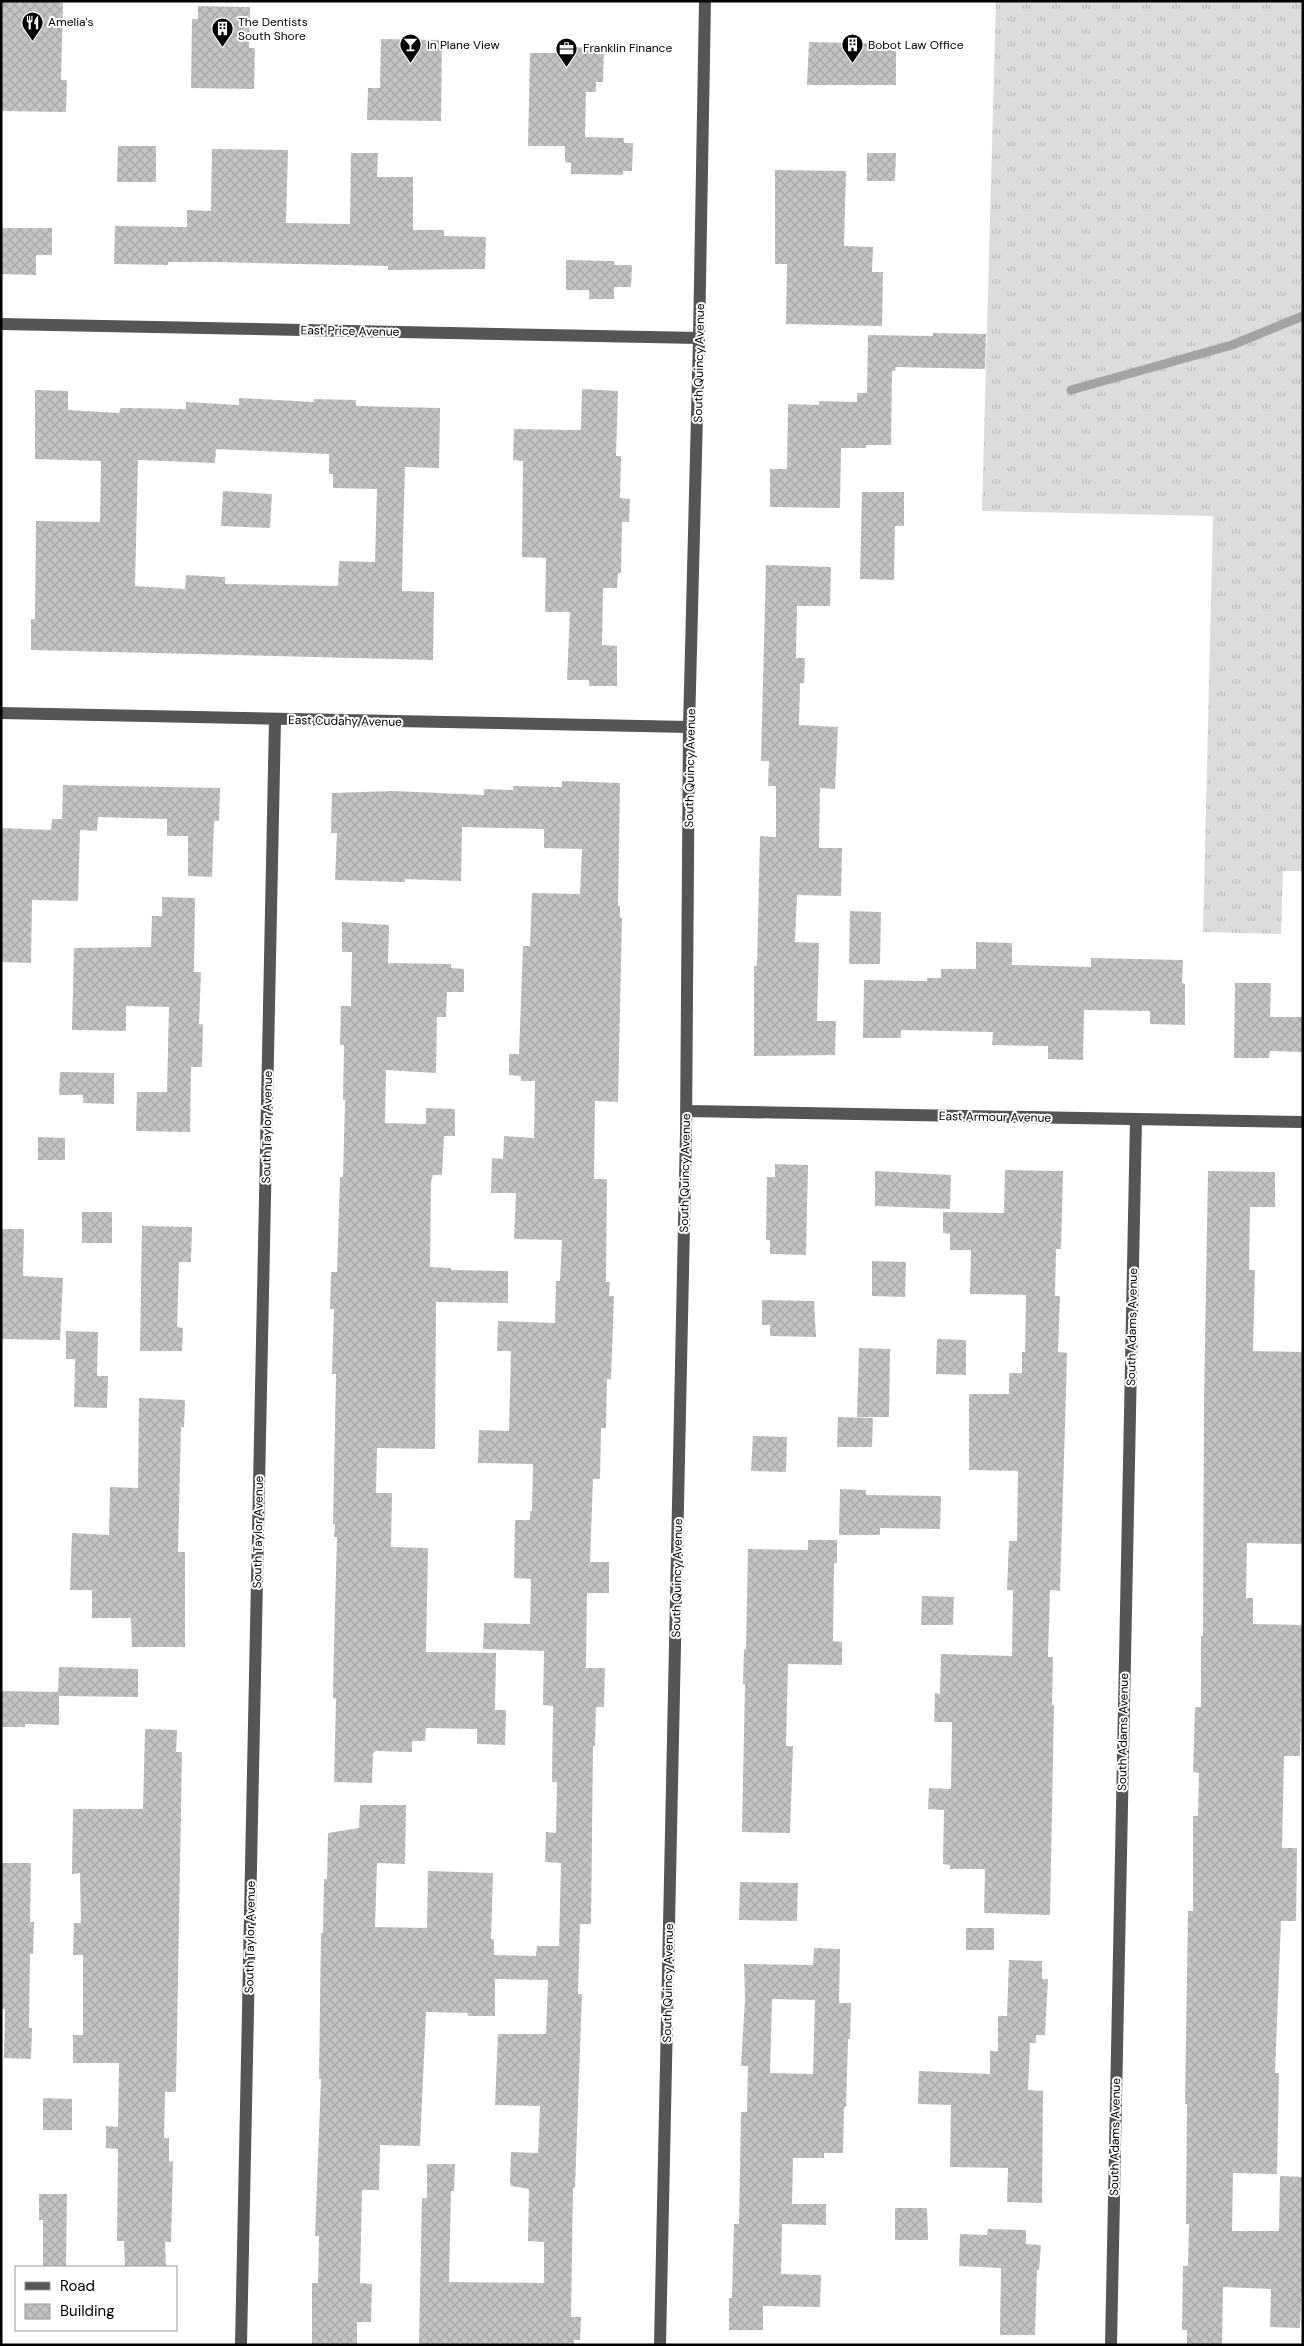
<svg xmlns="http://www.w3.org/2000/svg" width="1304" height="2346" font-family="'DM Sans',sans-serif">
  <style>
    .grass { fill: url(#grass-tufts) }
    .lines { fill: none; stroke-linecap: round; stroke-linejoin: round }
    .stream { stroke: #a3a3a3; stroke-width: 9 }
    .building { fill: url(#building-cross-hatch); fill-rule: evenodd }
    .minor { stroke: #555; stroke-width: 12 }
    .labels { text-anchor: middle; stroke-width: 4; stroke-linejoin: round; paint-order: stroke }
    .poi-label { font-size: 12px; fill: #000; stroke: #fff; text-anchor: start }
    .street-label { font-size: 12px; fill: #000; stroke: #fff }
  </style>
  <defs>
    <pattern id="grass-tufts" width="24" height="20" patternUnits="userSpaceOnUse" patternTransform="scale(1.25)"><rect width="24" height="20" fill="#dcdcdc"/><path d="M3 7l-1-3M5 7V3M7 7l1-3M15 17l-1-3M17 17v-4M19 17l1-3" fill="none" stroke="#bbb"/></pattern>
    <pattern id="building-cross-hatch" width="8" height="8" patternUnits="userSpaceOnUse" patternTransform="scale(1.25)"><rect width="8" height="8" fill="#c4c4c4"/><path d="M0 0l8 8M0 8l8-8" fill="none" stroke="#a7a7a7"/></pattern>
  </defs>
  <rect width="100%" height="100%" fill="#fff"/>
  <path class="grass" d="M996,1H1303V871H1283L1281,934L1203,932L1213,516L982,511Z"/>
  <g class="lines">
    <path class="stream" d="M1071,390L1232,345L1303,316"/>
  </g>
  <g class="building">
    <path d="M1,1H53L63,3L61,80H67L66,112L1,111Z"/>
    <path d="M198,6L250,7L249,48H255L254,89L191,88L192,19H198Z"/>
    <path d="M381,39L442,40L441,121L367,120L368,88H380Z"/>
    <path d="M809,42L896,44V85H807Z"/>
    <path d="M569,47L604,48L603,82H596V92H586L585,137L624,138V143H633L632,171H623V175L571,174V163L565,162V146H528L530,53H570Z"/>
    <path d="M118,146H156V182H117Z"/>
    <path d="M212,149L288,150L286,223L350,224L351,153H378L377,177H413V230H444V236L486,237L485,269L388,270V266L216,262H168V265L114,264L115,226L187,227V210L211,211Z"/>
    <path d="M867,153H896L895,181H867Z"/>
    <path d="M775,170L846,171L844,246L873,247L872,272H883L882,326L786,324L787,264H775Z"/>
    <path d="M1,228H52V255H36V275L1,274Z"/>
    <path d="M566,260L614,261V265H632L631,287H614V299H589V290H566Z"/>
    <path d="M933,333L986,334L985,369L896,367L895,371H892L891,445H866V448H841L840,508L770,507V469H787L788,404L819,405V401L857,402V393H867L868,335L933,336Z"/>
    <path d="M582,389L618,391L616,456H621L620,498L630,499L629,522H622L621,573H618L617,588H603L602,645L617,646V686H589V680H567L570,612H545L546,558L522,557L523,461L513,460L514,429L581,430Z"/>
    <path d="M35,390L68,391V410L119,413L121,408L186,409V402L239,405V398L314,402V399L356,400V406L440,408L439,468L405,467L403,540L402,591L434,592L433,660L31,650V619H35L36,521L100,522L101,461L35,459ZM216,449L329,454V474H333V488L377,489L375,562L339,561L338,586L225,584V577L186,575L185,589L135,586L138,460L215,463Z"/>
    <path d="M223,491L272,494L270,528L221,526Z"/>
    <path d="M862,492H904V526H895L894,580L860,579Z"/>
    <path d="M766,565L831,567L830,606H797L796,658H805L804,683H800L799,725L838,727L835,789L820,788L819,848H842L841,896L797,895L795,942L819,943L817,1021H836L835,1055L754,1056V966H757L760,836L776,837V786H768L769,761H761Z"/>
    <path d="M562,781L620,783L618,906H620V918H622L618,1102L595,1101L594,1179H607L606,1282H610L609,1296H614L611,1379H607L606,1428H601L600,1479H593L590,1562H609V1593H587L586,1668H605L604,1707H596L595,1746H593L591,1924H580L578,1994H582L575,2188L573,2187L571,2317H581L580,2340H574V2345H419L422,2198H427V2164H455L454,2191H451L449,2282L544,2283V2242L528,2241L529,2189L511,2186L510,2182L511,2152L538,2153L540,2106L495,2105L498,2034H546L548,1980L495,1979V2016H468V2013L426,2012L420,2146L380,2145L379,2190H362L360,2283L372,2284L371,2322H357V2345H312V2283H318L319,2236H315L321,2079H319L321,1933H323L324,1879H327L328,1833L359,1828L360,1805H406L405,1864L377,1863L375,1927L427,1928L428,1871L493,1873L491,1939H494V1955L536,1956L537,1946H559L561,1863L545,1862L546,1832L556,1833L557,1782H552L553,1706L543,1705L544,1651L483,1649L484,1623L530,1624L531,1579L514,1578L515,1520H530V1511H532L533,1464L478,1463L479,1430L509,1431L511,1351H497L498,1321L555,1323L556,1281H560L562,1240L514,1239L516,1193H491L492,1158L503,1159L504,1136L534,1138L535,1081H521V1076L509,1075V1054H519L523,946H530L532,893L580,894L582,849L544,848V829L462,827L461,881L405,879V882L335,880L337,833H331L332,793L393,791L484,795V789L513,790V786L562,787Z"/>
    <path d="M63,785L220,788L219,821H214L212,877L188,876V836H167V819L98,817L97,831L80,830L78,901L32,900L31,963L1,962V828L51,830L52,819H62Z"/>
    <path d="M162,897L195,898L194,972H201L199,1024H203L202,1067H191L190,1132L136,1131L137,1092H167L169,1007L126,1006V1031L72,1030L74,948L151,947L152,916H162Z"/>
    <path d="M850,911L881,912L880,964H849Z"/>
    <path d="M342,922L389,925L388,963L451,964V968L464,969V992H447L446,1017H437L436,1073L386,1070L385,1123L426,1124V1108L455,1109V1136H444L442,1175H433L431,1181L430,1267L451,1268V1270L508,1271V1303L436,1302L435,1449L377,1448L376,1493H392L391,1547L428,1548L426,1652L496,1653L495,1710H506L505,1745L477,1744V1729L426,1728L425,1741H412V1752L376,1751L373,1753L372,1783L334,1782L336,1699L333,1698L334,1644L337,1537H334L335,1524H333L336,1374H332L334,1309H330L331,1272H337L340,1177H343L345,1100H343L344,1045H340L341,1006H351L352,952H342Z"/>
    <path d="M976,942L1012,943V965L1091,967V958L1183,960L1182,983L1185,984V1025L1150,1024V1011L1084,1010L1083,1060L1048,1059V1046L992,1045L993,1032L901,1030V1038H863L864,980L927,981V978H941V969H976Z"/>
    <path d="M1235,983H1271L1270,1017H1303V1052L1270,1051L1269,1058H1234Z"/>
    <path d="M60,1072L114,1073V1104L83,1103V1095H59Z"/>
    <path d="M38,1137L65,1138V1160H38Z"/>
    <path d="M775,1164L808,1165L806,1255L770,1254V1240H766L767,1177H775Z"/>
    <path d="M1005,1170L1063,1171L1061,1249H1056L1055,1296H1060L1058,1352L1067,1353L1066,1392L1060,1591L1050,1590L1048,1657H1053L1052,1705H1054L1050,1915L984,1913L985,1869H950V1865L943,1864L944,1810L928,1809L929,1788L951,1789L952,1722H934L935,1693L940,1694L941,1654L1012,1656L1013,1590H1007L1009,1541H1017L1018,1471L969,1470V1394H1009V1373H1022V1352H1025L1026,1295L970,1294L971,1250H950V1234L943,1233V1212L1004,1213Z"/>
    <path d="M875,1171L951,1175L950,1209L875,1206Z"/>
    <path d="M1208,1171L1275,1172V1207H1250L1249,1270H1255L1253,1351L1303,1352V1544L1247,1543L1246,1598H1253V1624L1303,1625V1647L1300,1756H1284L1282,1848H1297L1296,1921H1281L1275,2073H1279L1277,2174L1233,2173L1232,2231H1279L1280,2176L1303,2177V2261L1300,2328L1270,2327L1271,2289L1223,2287L1222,2345H1187V2330H1182L1183,2266H1188L1189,2224H1186L1187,2104H1185L1188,1911H1193V1816H1198L1199,1773L1193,1772L1195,1707H1201V1636H1203L1204,1401Z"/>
    <rect x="82" y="1212" width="30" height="31"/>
    <path d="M142,1226L192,1227L191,1262H179L177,1327L183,1328L182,1351H140Z"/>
    <path d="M1,1229H24L23,1276L63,1278L60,1340L1,1339Z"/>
    <path d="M872,1261L906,1262L905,1297L872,1296Z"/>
    <path d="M762,1300L814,1301L816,1337L770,1336V1325H762Z"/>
    <path d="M66,1331L98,1332L97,1376H108L107,1408L74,1407L75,1359H66Z"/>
    <path d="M937,1339L966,1340V1375L936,1374Z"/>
    <path d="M859,1348L890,1349L889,1417H857Z"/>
    <path d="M139,1398L185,1400L184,1427H181L178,1552H185V1647H132L131,1618H92V1590H70L72,1533L109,1535L110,1487L138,1488Z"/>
    <path d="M838,1417L873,1418L872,1447H837Z"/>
    <path d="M753,1436L787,1437L786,1472L751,1471Z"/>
    <path d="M840,1489L866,1490V1495L941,1496L940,1529L880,1528V1535H839Z"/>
    <path d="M808,1540H837V1563H834L833,1641L842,1642V1665L788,1664L786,1746H793L790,1833L742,1832L745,1684H743L744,1649H746L748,1549L808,1550Z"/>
    <path d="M922,1596L954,1597L953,1625H921Z"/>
    <path d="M59,1667L138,1669V1697L59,1696V1725L25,1724V1727H1V1691L58,1692Z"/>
    <path d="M145,1729L177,1730L176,1752H182L176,2092H165L164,2138H169V2162L173,2161L171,2242H165L166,2267H125L124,2241H117L118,2149L106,2148V2126L118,2127L119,2063H73V2035H83V1955H73L74,1923H81L80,1873L72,1874L73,1809H143Z"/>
    <path d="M1,1863H31L30,1922H34L33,1954H30L29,2028H32L31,2059L4,2058L5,2009H1Z"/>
    <path d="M740,1882L798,1883L797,1921L739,1920Z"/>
    <rect x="966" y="1928" width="28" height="22"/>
    <path d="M814,1948L840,1949L839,2003H851L850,2039H848L846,2107H844L843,2153H824V2158H793L792,2204H826V2225L782,2224L781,2274L821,2275L820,2307L763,2306V2330H729V2298H732L734,2224H739L741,2112H747L748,2066H741L745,1999L744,1964L813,1965ZM772,1999L815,2000L813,2074L770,2073Z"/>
    <path d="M1009,1960L1042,1961V1979H1048L1045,2035H1036V2043H1030L1028,2090L1043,2091L1042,2203L1007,2202L1008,2168L950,2167L951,2105L918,2104L919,2071L990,2074V2051H998V2016H1007Z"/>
    <path d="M43,2098L72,2099V2130H43Z"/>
    <path d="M39,2194H67L66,2267H43V2220H39Z"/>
    <path d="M895,2208H927L928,2240H895Z"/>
    <path d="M988,2229L1026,2230V2244L1041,2245L1039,2270H1037L1035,2335H1000L1001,2268L959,2266L960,2234L987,2235Z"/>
  </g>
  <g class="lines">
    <g class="minor">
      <path d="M1,324L699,338"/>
      <path d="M1,713L689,727"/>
      <path d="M687,1111L1303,1122"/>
      <path d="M241,2345L275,720"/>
      <path d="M660,2345L686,1132L689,727L699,338L705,1"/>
      <path d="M1111,2345L1136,1119"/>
    </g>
  </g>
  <defs>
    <symbol id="restaurant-pin" viewBox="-11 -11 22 30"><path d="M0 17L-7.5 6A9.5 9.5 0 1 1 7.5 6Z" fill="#000" stroke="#fff"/><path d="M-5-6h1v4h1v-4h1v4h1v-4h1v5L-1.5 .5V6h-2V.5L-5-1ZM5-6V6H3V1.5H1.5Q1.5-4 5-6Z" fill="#fff"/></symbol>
    <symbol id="building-pin" viewBox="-11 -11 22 30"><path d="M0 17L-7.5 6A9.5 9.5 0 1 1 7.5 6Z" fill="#000" stroke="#fff"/><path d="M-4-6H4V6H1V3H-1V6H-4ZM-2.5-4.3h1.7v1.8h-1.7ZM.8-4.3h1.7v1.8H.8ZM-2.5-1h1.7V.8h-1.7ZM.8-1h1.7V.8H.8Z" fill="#fff"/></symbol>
    <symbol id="bar-pin" viewBox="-11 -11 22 30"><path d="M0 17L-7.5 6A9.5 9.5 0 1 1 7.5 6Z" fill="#000" stroke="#fff"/><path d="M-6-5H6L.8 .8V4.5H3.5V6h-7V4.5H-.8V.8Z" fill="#fff"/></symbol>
    <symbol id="office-pin" viewBox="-11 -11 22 30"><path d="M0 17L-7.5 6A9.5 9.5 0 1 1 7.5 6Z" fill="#000" stroke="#fff"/><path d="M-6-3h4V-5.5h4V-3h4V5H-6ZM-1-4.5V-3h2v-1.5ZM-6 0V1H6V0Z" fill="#fff"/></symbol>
  </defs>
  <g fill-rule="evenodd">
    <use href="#restaurant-pin" x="20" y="10" width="25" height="34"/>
    <use href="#building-pin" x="210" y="16" width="25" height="34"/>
    <use href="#bar-pin" x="398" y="32" width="25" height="34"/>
    <use href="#building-pin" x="840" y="32" width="25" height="34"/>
    <use href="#office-pin" x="554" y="36" width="25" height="34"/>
  </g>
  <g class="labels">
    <g class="poi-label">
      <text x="48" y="26">Amelia's</text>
      <text x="238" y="26">The Dentists<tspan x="238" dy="14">South Shore</tspan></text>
      <text x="427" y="49">In Plane View</text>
      <text x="868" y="49">Bobot Law Office</text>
      <text x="583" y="52">Franklin Finance</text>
    </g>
    <g class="street-label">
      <text transform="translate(350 331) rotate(1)" y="4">East Price Avenue</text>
      <text transform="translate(699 363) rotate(-89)" y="4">South Quincy Avenue</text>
      <text transform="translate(345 721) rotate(1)" y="4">East Cudahy Avenue</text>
      <text transform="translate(690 768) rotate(-89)" y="4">South Quincy Avenue</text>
      <text transform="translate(995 1117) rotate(1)" y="4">East Armour Avenue</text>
      <text transform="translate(267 1127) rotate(-89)" y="4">South Taylor Avenue</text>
      <text transform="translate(685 1173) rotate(-89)" y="4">South Quincy Avenue</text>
      <text transform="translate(1132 1327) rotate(-89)" y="4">South Adams Avenue</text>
      <text transform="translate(258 1532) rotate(-89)" y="4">South Taylor Avenue</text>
      <text transform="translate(677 1578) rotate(-89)" y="4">South Quincy Avenue</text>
      <text transform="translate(1123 1732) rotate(-89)" y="4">South Adams Avenue</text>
      <text transform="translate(250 1937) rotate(-89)" y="4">South Taylor Avenue</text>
      <text transform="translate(668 1983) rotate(-89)" y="4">South Quincy Avenue</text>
      <text transform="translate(1115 2137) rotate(-89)" y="4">South Adams Avenue</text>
    </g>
  </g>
  <rect width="1304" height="2346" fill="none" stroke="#000000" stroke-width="5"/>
  <rect x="15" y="2266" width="162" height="65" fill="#ffffff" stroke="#999999"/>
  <rect x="25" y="2282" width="25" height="8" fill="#555555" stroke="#999999"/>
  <text x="60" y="2291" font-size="15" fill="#000000">Road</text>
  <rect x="25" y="2304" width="25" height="15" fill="url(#building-cross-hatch)" stroke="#999999"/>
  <text x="60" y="2316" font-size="15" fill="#000000">Building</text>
</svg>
